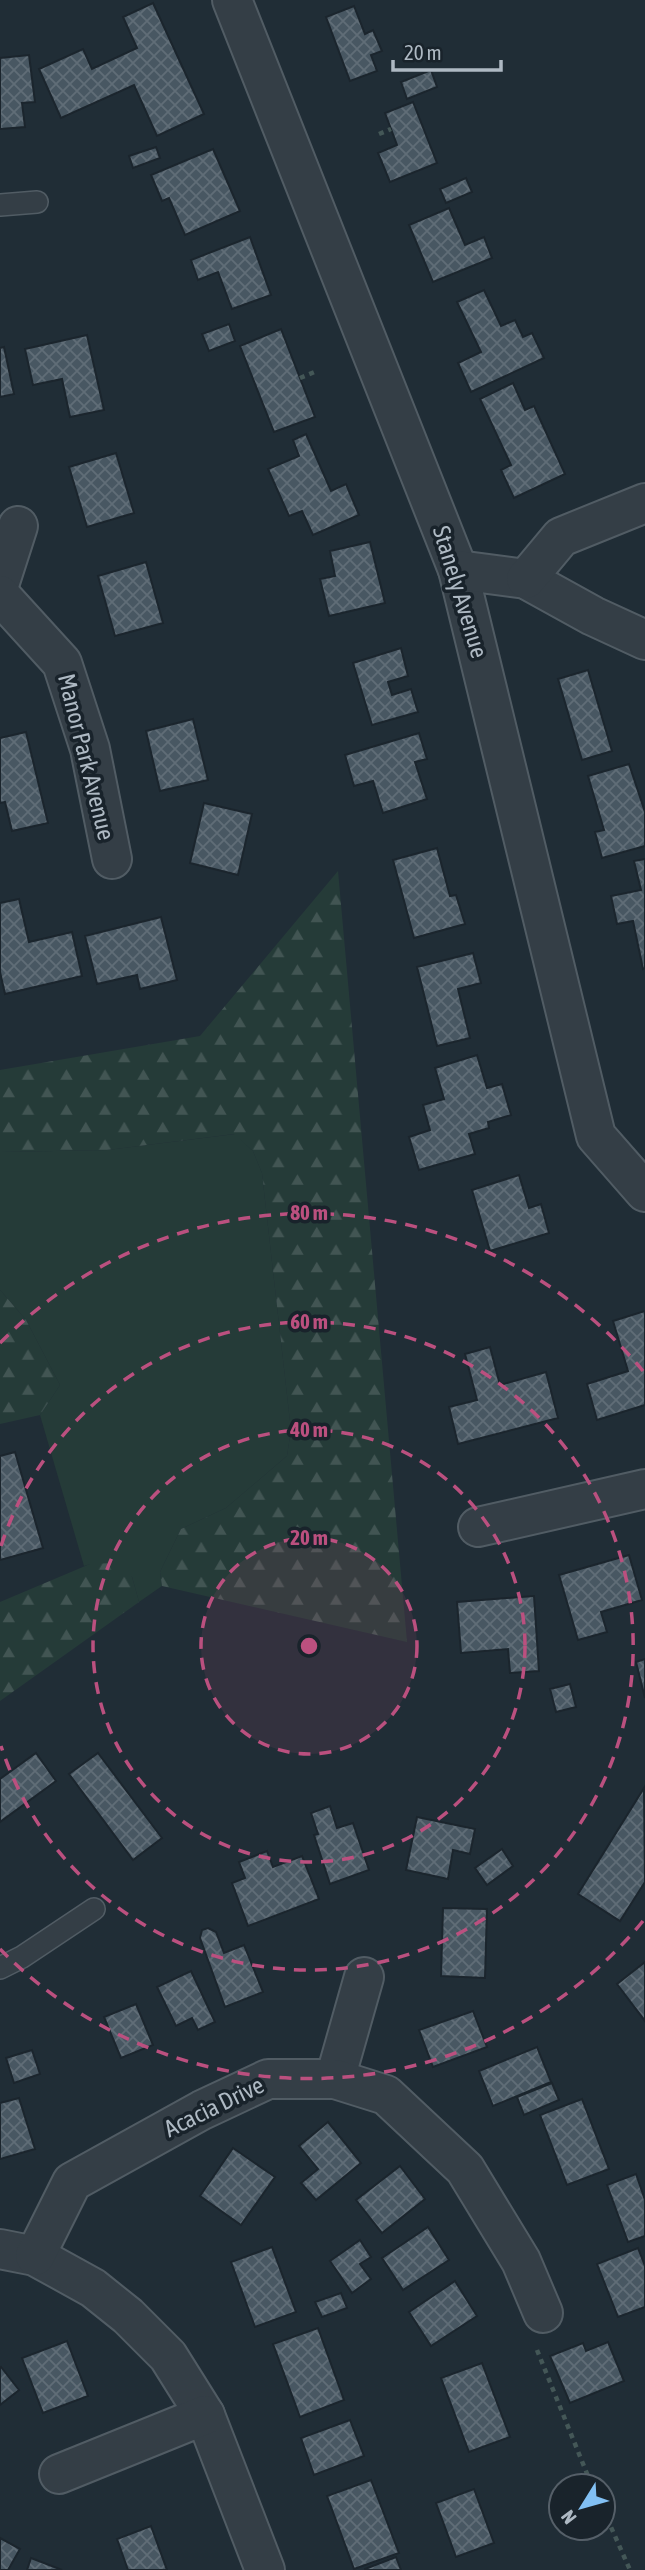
<svg xmlns="http://www.w3.org/2000/svg" width="645" height="2570" font-family="'Asap Condensed',sans-serif">
  <style>
    .grass { fill: #253b38 }
    .forest { fill: url(#forest-firs) }
    .building { fill: url(#building-cross-hatch); stroke: #1b252d; stroke-width: 2 }
    .lines { fill: none; stroke-linecap: round; stroke-linejoin: round }
    .service-casing { stroke: #515c64; stroke-width: 24 }
    .minor-casing { stroke: #515c64; stroke-width: 42 }
    .path { stroke: #445757; stroke-width: 4.5; stroke-dasharray: 5 5; stroke-linecap: butt }
    .service { stroke: #343e46; stroke-width: 21 }
    .minor { stroke: #343e46; stroke-width: 38 }
    .ring { fill: none; stroke: #bb507f; stroke-width: 3.5; stroke-dasharray: 12 9 }
    .labels { text-anchor: middle; stroke-width: 7; stroke-linejoin: round; paint-order: stroke }
    .street-label { font-size: 24px; fill: #aeb9c3; stroke: #19232b }
    .centre { fill: #bb507f; stroke: #19232b; stroke-width: 3.5 }
    .ring-label { font-size: 21px; text-anchor: middle; font-weight: bold; fill: #bb507f; stroke: #19232b; stroke-width: 7; stroke-linejoin: round; paint-order: stroke }
  </style>
  <defs>
    <pattern id="forest-firs" width="22" height="20" patternUnits="userSpaceOnUse" patternTransform="scale(1.75)"><rect width="22" height="20" fill="#253b38"/><path d="M5 1l3.5 6h-7zM16 11l3.5 6h-7z" fill="#425553"/></pattern>
    <pattern id="building-cross-hatch" width="8" height="8" patternUnits="userSpaceOnUse" patternTransform="scale(1.75)"><rect width="8" height="8" fill="#485762"/><path d="M0 0l8 8M0 8l8-8" fill="none" stroke="#606d77"/></pattern>
  </defs>
  <rect width="100%" height="100%" fill="#202d36"/>
  <path class="grass" d="M235,1134L253,1151L262,1173L291,1430L287,1456L226,1508L181,1529L160,1572L162,1586L139,1602L132,1577L91,1564L84,1566L40,1415L60,1385L26,1320L0,1290V1152L107,1150Z"/>
  <g class="forest">
    <path d="M338,871L407,1642L162,1586L160,1572L181,1529L226,1508L287,1456L291,1430L262,1173L253,1151L234,1134L107,1150L0,1152V1070L200,1036Z"/>
    <path d="M0,1290L26,1320L60,1385L40,1415L0,1424Z"/>
    <path d="M114,1563L132,1577L139,1602L0,1701V1602L90,1564Z"/>
  </g>
  <g class="building">
    <path d="M153,3L204,114L157,136L134,85L61,118L39,69L83,49L92,69L137,48L123,17Z"/>
    <path d="M354,6L365,34L373,30L382,51L371,55L377,71L350,81L326,17Z"/>
    <path d="M29,55L35,102L22,103L25,127L0,129V58Z"/>
    <path d="M431,70L437,87L407,99L401,82Z"/>
    <path d="M413,102L437,163L390,182L378,153L397,145L385,113Z"/>
    <path d="M156,147L160,158L133,168L129,156Z"/>
    <path d="M213,149L240,211L185,235L169,198L162,201L151,175Z"/>
    <path d="M466,178L472,192L446,203L440,189Z"/>
    <path d="M449,208L465,245L484,237L492,258L433,282L409,225Z"/>
    <path d="M250,237L271,295L232,309L218,272L198,280L191,260Z"/>
    <path d="M484,290L501,326L515,320L523,337L532,333L544,358L471,392L458,363L481,352L457,302Z"/>
    <path d="M229,324L235,341L209,351L202,334Z"/>
    <path d="M281,329L315,417L274,432L240,346Z"/>
    <path d="M87,335L104,410L70,417L62,379L33,385L25,349Z"/>
    <path d="M4,347L14,394L0,397V348Z"/>
    <path d="M513,383L525,410L534,406L565,474L514,498L501,470L511,465L480,399Z"/>
    <path d="M306,434L331,491L346,484L359,515L313,535L302,511L289,516L268,469L299,456L293,440Z"/>
    <path d="M116,453L134,513L87,527L69,467Z"/>
    <path d="M370,542L385,603L329,616L320,579L335,576L330,551Z"/>
    <path d="M146,562L163,623L115,636L98,576Z"/>
    <path d="M401,648L408,676L388,682L392,695L411,689L418,712L372,725L353,663Z"/>
    <path d="M588,670L612,751L582,760L558,679Z"/>
    <path d="M193,719L208,780L160,791L146,731Z"/>
    <path d="M26,732L48,823L12,831L5,802L0,803V738Z"/>
    <path d="M419,733L427,759L415,762L427,799L383,813L373,781L354,786L345,755Z"/>
    <path d="M629,764L645,812V846L602,858L595,832L604,830L588,776Z"/>
    <path d="M204,803L252,814L238,875L190,863Z"/>
    <path d="M437,848L450,896L456,895L465,924L414,938L393,860Z"/>
    <path d="M645,859V968L643,969L633,921L617,924L611,896L641,890L634,861Z"/>
    <path d="M19,899L29,942L72,932L82,976L5,994L0,972V903Z"/>
    <path d="M161,917L177,980L140,989L137,975L97,984L85,936Z"/>
    <path d="M473,953L481,983L458,989L470,1038L437,1046L417,967Z"/>
    <path d="M477,1055L487,1088L502,1084L511,1115L488,1122L489,1128L469,1134L475,1154L419,1170L409,1137L430,1130L423,1105L444,1099L435,1068Z"/>
    <path d="M519,1175L529,1208L541,1204L549,1233L490,1251L472,1190Z"/>
    <path d="M645,1311V1405L597,1420L587,1384L628,1371L613,1321Z"/>
    <path d="M490,1347L500,1385L546,1372L558,1418L458,1444L449,1407L477,1400L465,1354Z"/>
    <path d="M15,1452L43,1548L0,1560V1456Z"/>
    <path d="M629,1555L642,1600L601,1612L607,1632L578,1640L559,1575Z"/>
    <path d="M534,1596L539,1671L510,1673L508,1649L461,1653L457,1602Z"/>
    <path d="M645,1659V1698L636,1662Z"/>
    <path d="M570,1684L576,1707L556,1712L550,1689Z"/>
    <path d="M36,1753L56,1781L0,1822V1779Z"/>
    <path d="M98,1753L162,1838L133,1860L69,1774Z"/>
    <path d="M644,1788L645,1882L620,1921L578,1894Z"/>
    <path d="M330,1806L337,1828L353,1823L369,1870L330,1884L314,1835L318,1834L311,1813Z"/>
    <path d="M417,1817L475,1829L470,1854L453,1850L448,1879L406,1870Z"/>
    <path d="M502,1849L513,1866L487,1885L475,1868Z"/>
    <path d="M267,1851L273,1867L302,1856L319,1899L248,1926L232,1883L245,1878L239,1862Z"/>
    <path d="M443,1908L487,1909L485,1978L441,1976Z"/>
    <path d="M208,1928L216,1932L224,1953L244,1945L263,1992L225,2007L200,1938L202,1930Z"/>
    <path d="M645,1962V2021L617,1984Z"/>
    <path d="M191,1971L215,2022L198,2030L192,2018L176,2026L157,1987Z"/>
    <path d="M136,2004L153,2045L121,2058L104,2017Z"/>
    <path d="M473,2011L487,2047L433,2067L419,2030Z"/>
    <path d="M537,2047L551,2082L493,2106L479,2071Z"/>
    <path d="M32,2050L40,2074L14,2083L6,2058Z"/>
    <path d="M552,2083L559,2100L524,2115L517,2097Z"/>
    <path d="M19,2098L35,2149L0,2159V2103Z"/>
    <path d="M582,2099L609,2169L567,2185L540,2115Z"/>
    <path d="M328,2122L361,2163L316,2200L301,2183L318,2169L299,2146Z"/>
    <path d="M233,2148L275,2177L241,2225L200,2196Z"/>
    <path d="M400,2166L425,2199L382,2233L356,2200Z"/>
    <path d="M636,2174L645,2200V2236L628,2242L607,2185Z"/>
    <path d="M428,2227L449,2260L403,2290L382,2258Z"/>
    <path d="M360,2240L371,2257L360,2264L371,2279L352,2293L330,2261Z"/>
    <path d="M272,2247L296,2312L255,2327L231,2262Z"/>
    <path d="M638,2248L645,2266V2307L618,2317L597,2264Z"/>
    <path d="M455,2281L477,2316L431,2346L409,2312Z"/>
    <path d="M341,2293L347,2308L322,2317L315,2302Z"/>
    <path d="M318,2328L344,2400L300,2417L273,2344Z"/>
    <path d="M67,2341L88,2396L43,2413L22,2358Z"/>
    <path d="M608,2342L624,2381L570,2403L550,2356L583,2343L586,2351Z"/>
    <path d="M482,2363L510,2437L469,2452L441,2378Z"/>
    <path d="M1,2367L19,2390L0,2405V2368Z"/>
    <path d="M350,2420L364,2456L314,2475L301,2438Z"/>
    <path d="M371,2480L399,2553L354,2569L327,2496Z"/>
    <path d="M474,2489L494,2543L456,2557L436,2503Z"/>
    <path d="M151,2526L167,2570H128L117,2539Z"/>
    <path d="M0,2538L20,2549L8,2570H0Z"/>
    <path d="M396,2557L401,2570H365V2569Z"/>
    <path d="M31,2558L62,2570H27Z"/>
  </g>
  <g class="lines">
    <defs>
      <g id="service">
        <path d="M0,205L37,202"/>
        <path d="M0,1968L22,1957L94,1909"/>
      </g>
      <g id="minor">
        <path d="M232,0L458,570L596,1136L645,1192"/>
        <path d="M458,570L526,579L593,616L645,640"/>
        <path d="M526,579L561,537L645,503"/>
        <path d="M0,582L18,526"/>
        <path d="M0,595L62,663L90,749L112,859"/>
        <path d="M478,1527L645,1489"/>
        <path d="M335,2079L364,1977"/>
        <path d="M0,2249L35,2256L93,2288L128,2316L168,2356L205,2415L265,2570"/>
        <path d="M35,2256L72,2182L202,2110L268,2079H335L386,2095L465,2169L521,2261L543,2313"/>
        <path d="M59,2474L205,2415"/>
      </g>
    </defs>
    <use href="#service" class="service-casing"/>
    <use href="#minor" class="minor-casing"/>
    <g class="path">
      <path d="M379,134L391,129"/>
      <path d="M300,378L317,371"/>
      <path d="M537,2350L592,2486"/>
      <path d="M603,2509L630,2570"/>
    </g>
    <use href="#service" class="service"/>
    <use href="#minor" class="minor"/>
  </g>
  <circle cx="309" cy="1646" r="108" fill="#bb507f" fill-opacity=".12"/>
  <g class="ring">
    <circle cx="309" cy="1646" r="108"/>
    <circle cx="309" cy="1646" r="216"/>
    <path d="M1 1546A324 324 0 1 1 1 1746"/>
    <path d="M643 1921A433 433 0 0 1 0 1949M0 1343A433 433 0 0 1 643 1371"/>
  </g>
  <g class="labels">
    <g class="street-label">
      <text transform="translate(460 592) rotate(73)" y="8">Stanely Avenue</text>
      <text transform="translate(86 757) rotate(76)" y="8">Manor Park Avenue</text>
      <text transform="translate(214 2107) rotate(-26)" y="8">Acacia Drive</text>
    </g>
  </g>
  <circle cx="309" cy="1646" r="10" class="centre"/>
  <g class="ring-label">
    <text x="309" y="1220">80 m</text>
    <text x="309" y="1329">60 m</text>
    <text x="309" y="1437">40 m</text>
    <text x="309" y="1545">20 m</text>
  </g>
  <g transform="translate(582 2507) rotate(233)"><circle r="33" fill="#19232b" stroke="#555f68" stroke-width="2"/>
  <path d="M0-5L12 26L0 18L-12 26Z" fill="#82c0f4"/>
  <text y="-10" font-size="19" font-weight="bold" text-anchor="middle" fill="#aeb9c3">N</text>
  </g>
  <path d="M393 60v10h108v-10" fill="none" stroke="#aeb9c3" stroke-width="3.5"/>
  <text x="404" y="60" font-size="21" fill="#aeb9c3" stroke="#19232b" stroke-width="5" paint-order="stroke">20 m</text>
</svg>
